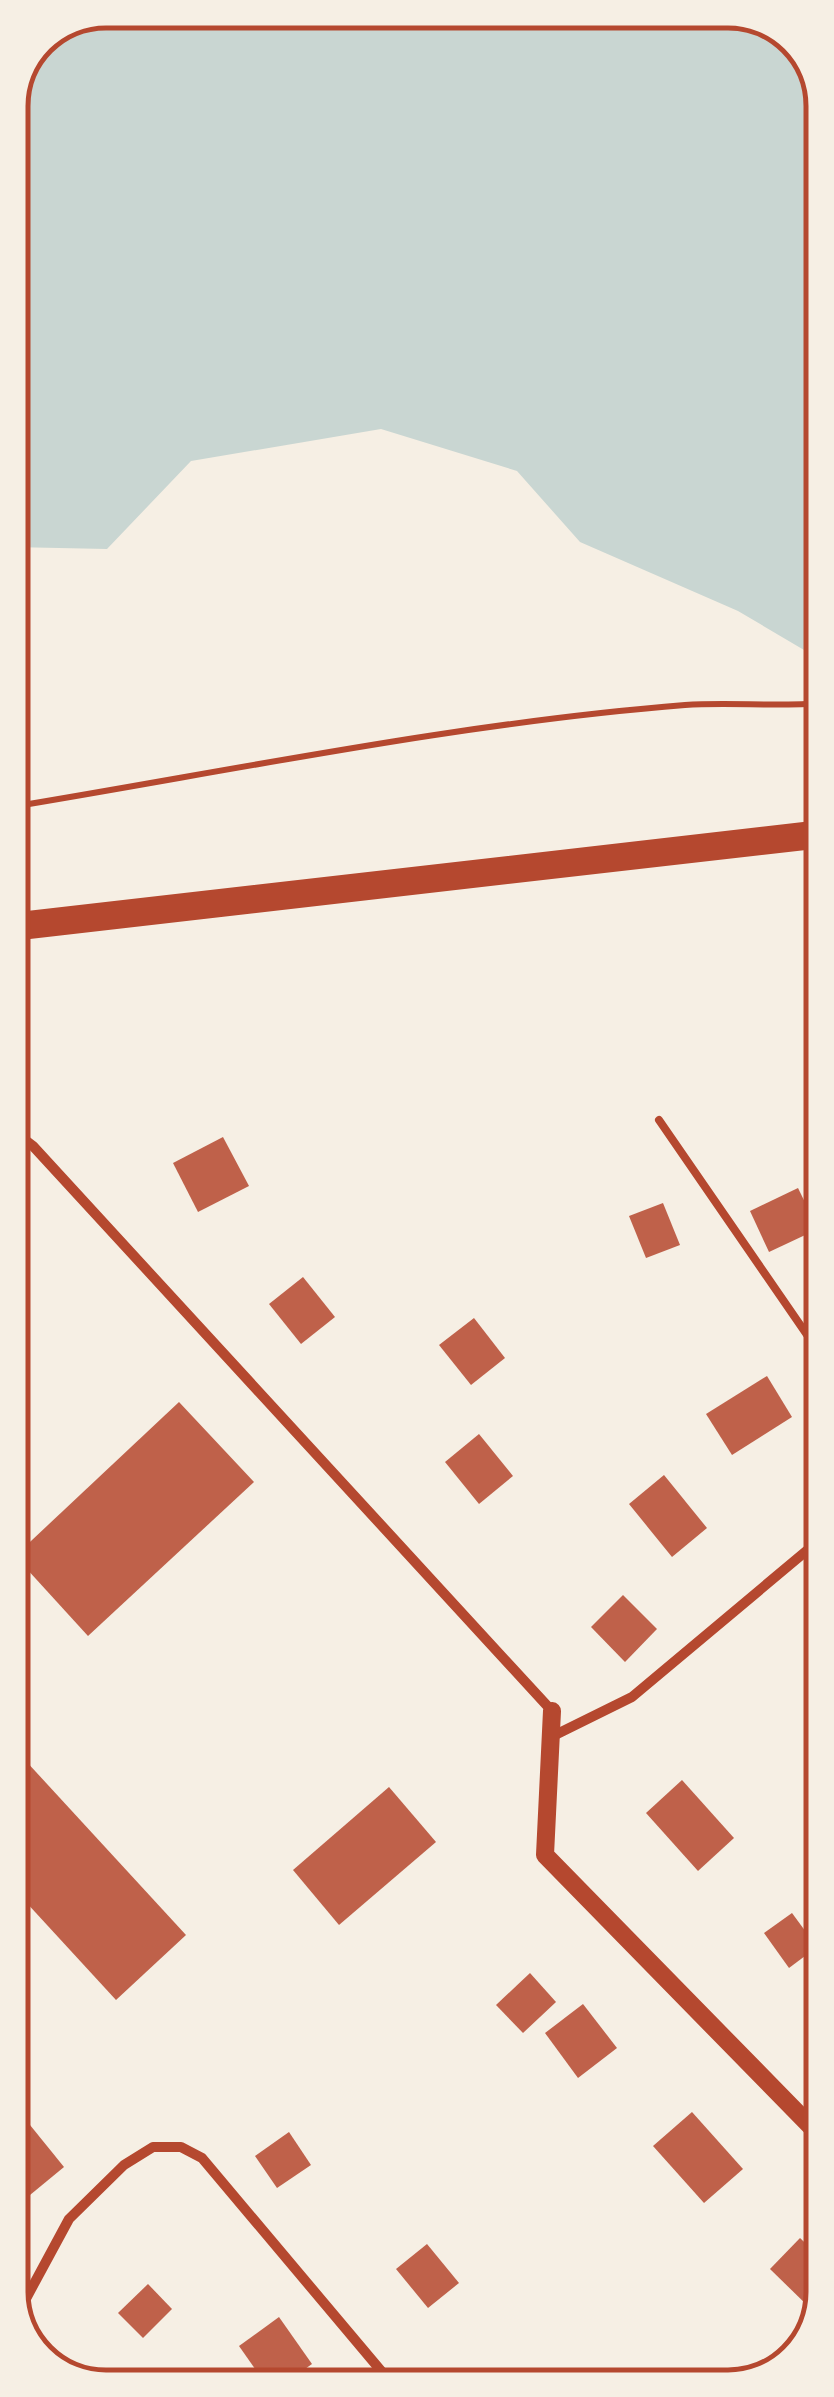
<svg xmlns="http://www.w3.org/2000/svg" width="834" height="2397" font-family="'PT Serif',serif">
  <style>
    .water { fill: #c9d6d2 }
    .building { fill: #bf614a }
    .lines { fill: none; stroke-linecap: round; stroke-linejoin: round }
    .path { stroke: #b5482f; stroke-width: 6 }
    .service { stroke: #b5482f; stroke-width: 8 }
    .minor { stroke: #b5482f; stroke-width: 10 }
    .tertiary { stroke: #b5482f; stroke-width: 18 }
    .trunk { stroke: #b5482f; stroke-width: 28 }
    .rim { fill: none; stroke: #b5482f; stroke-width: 5 }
  </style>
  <rect width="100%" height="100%" fill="#f6efe4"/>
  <path class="water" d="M105,10H735L791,33L821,80V660L738,611L580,542L517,471L381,429L191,461L107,549L11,547L10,100L38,38Z"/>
  <g class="building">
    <path d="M223,1137L249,1186L198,1212L173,1163Z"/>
    <path d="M798,1188L818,1229L769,1252L750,1211Z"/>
    <path d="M663,1203L680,1245L646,1258L629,1216Z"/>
    <path d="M303,1277L335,1317L301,1344L269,1304Z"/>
    <path d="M474,1318L505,1358L471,1385L439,1345Z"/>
    <path d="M767,1376L792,1417L732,1455L706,1414Z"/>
    <path d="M179,1402L254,1482L88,1636L15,1556Z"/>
    <path d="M479,1434L513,1476L479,1504L445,1462Z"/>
    <path d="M664,1475L707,1528L672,1557L629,1504Z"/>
    <path d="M623,1595L657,1629L625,1662L591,1627Z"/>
    <path d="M13,1747L186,1935L116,2000L13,1888Z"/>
    <path d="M682,1780L734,1838L698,1871L646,1813Z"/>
    <path d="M389,1787L436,1842L339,1925L293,1870Z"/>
    <path d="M792,1913L817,1947L789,1968L764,1933Z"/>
    <path d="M530,1973L556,2002L523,2033L496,2005Z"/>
    <path d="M583,2004L617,2048L578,2078L545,2033Z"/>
    <path d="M13,2104L64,2167L13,2209Z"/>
    <path d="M692,2112L743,2169L704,2203L653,2146Z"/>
    <path d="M289,2132L311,2165L277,2188L255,2156Z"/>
    <path d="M800,2238L824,2261V2292L812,2310L770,2269Z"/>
    <path d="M427,2244L459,2283L428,2308L396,2269Z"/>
    <path d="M148,2284L172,2309L143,2338L118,2313Z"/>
    <path d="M279,2317L312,2364L281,2386H267L239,2346Z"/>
  </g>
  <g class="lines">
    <path class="path" d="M11,807C235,770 459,723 685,705C731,702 776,707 822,703"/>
    <path class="service" d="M659,1120L823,1358"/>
    <g class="minor">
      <path d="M12,1130L33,1146L552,1711"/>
      <path d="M551,1737L632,1697L823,1537"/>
      <path d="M15,2319L69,2219L124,2165L153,2147H181L202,2158L393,2385"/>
    </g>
    <path class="tertiary" d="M552,1711L545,1855L824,2140"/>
    <path class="trunk" d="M11,927L822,834"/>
  </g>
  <path d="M0 0H834V2397H0ZM106 28H728A78 78 0 0 1 806 106V2292A78 78 0 0 1 728 2370H106A78 78 0 0 1 28 2292V106A78 78 0 0 1 106 28Z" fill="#f6efe4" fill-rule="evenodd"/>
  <path class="rim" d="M106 28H728A78 78 0 0 1 806 106V2292A78 78 0 0 1 728 2370H106A78 78 0 0 1 28 2292V106A78 78 0 0 1 106 28Z"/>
</svg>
